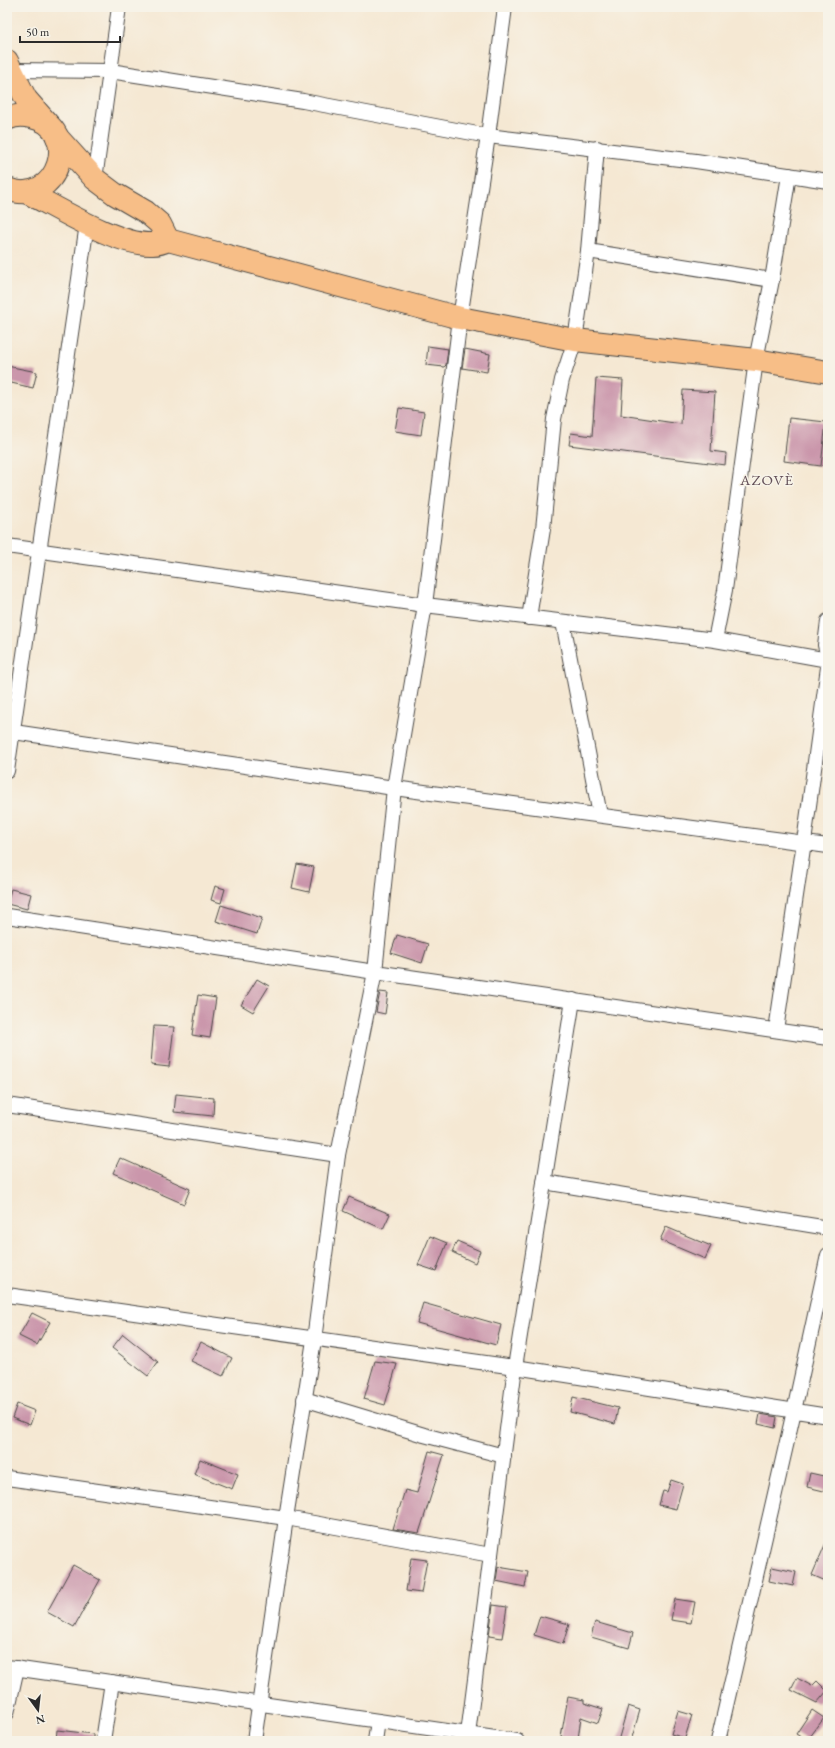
<svg xmlns="http://www.w3.org/2000/svg" width="835" height="1748" font-family="'EB Garamond',serif">
  <style>
    .building { fill: #ca96ab }
    .lines { fill: none; stroke-linecap: round; stroke-linejoin: round }
    .minor-casing { stroke: #494744; stroke-width: 16 }
    .primary-casing { stroke: #494744; stroke-width: 24 }
    .minor { stroke: #fff; stroke-width: 14 }
    .primary { stroke: #f7be87; stroke-width: 22 }
    .labels { text-anchor: middle; stroke-width: 3; stroke-linejoin: round; paint-order: stroke }
    .quarter-label { font-size: 15px; letter-spacing: 1px; fill: #635058; stroke: #f7f3e8 }
  </style>
  <rect width="100%" height="100%" fill="#f7f3e8"/>
  <filter id="ink" filterUnits="userSpaceOnUse"><feTurbulence type="fractalNoise" baseFrequency=".025" numOctaves="2"/><feDisplacementMap in="SourceGraphic" scale="8" xChannelSelector="R" yChannelSelector="G"/><feConvolveMatrix kernelMatrix="1 2 1 2 8 2 1 2 1" color-interpolation-filters="sRGB"/></filter>
  <filter id="wash" filterUnits="userSpaceOnUse"><feTurbulence type="fractalNoise" baseFrequency=".012" numOctaves="4" result="noise"/><feDisplacementMap in="SourceGraphic" scale="16" xChannelSelector="R" yChannelSelector="G"/><feGaussianBlur stdDeviation="0.9" result="paint"/><feColorMatrix in="noise" values="0 0 0 0 0 0 0 0 0 0 0 0 0 0 0 0 0 1.4 0 .05"/><feComposite in="paint" operator="in"/></filter>
  <g filter="url(#wash)">
    <rect width="100%" height="100%" fill="#f5e8d3"/>
    <g id="blocks">
      <g class="building">
        <path d="M428,346L448,349L446,365L444,367L426,365Z"/>
        <path d="M465,349L490,354L487,372L462,368Z"/>
        <path d="M7,366L37,372L33,388L7,382Z"/>
        <path d="M596,378L623,380L621,415L681,424L683,390L715,392L711,451L726,453L725,465L569,445L571,433L592,436Z"/>
        <path d="M399,408L424,412L421,435L395,431Z"/>
        <path d="M789,418L826,422L821,466L784,461Z"/>
        <path d="M297,864L314,867L309,892L292,888Z"/>
        <path d="M215,886L225,889L221,903L211,900Z"/>
        <path d="M11,889L31,894L27,909L7,904Z"/>
        <path d="M221,905L262,918L257,934L216,921Z"/>
        <path d="M397,935L428,944L422,963L391,953Z"/>
        <path d="M257,979L269,986L253,1012L241,1005Z"/>
        <path d="M380,992L388,993L385,1014L376,1012Z"/>
        <path d="M198,995L216,998L210,1038L192,1035Z"/>
        <path d="M154,1026L174,1027L169,1067L151,1065Z"/>
        <path d="M176,1094L214,1098L213,1116L174,1112Z"/>
        <path d="M120,1158L190,1189L184,1204L113,1173Z"/>
        <path d="M349,1197L390,1214L383,1229L343,1211Z"/>
        <path d="M666,1227L711,1246L705,1259L660,1240Z"/>
        <path d="M430,1236L447,1243L436,1271L418,1265Z"/>
        <path d="M457,1241L480,1251L475,1263L452,1252Z"/>
        <path d="M423,1303L501,1325L496,1345L417,1323Z"/>
        <path d="M32,1313L50,1322L37,1345L19,1336Z"/>
        <path d="M123,1334L158,1362L148,1376L112,1348Z"/>
        <path d="M201,1342L232,1358L223,1376L191,1361Z"/>
        <path d="M375,1361L397,1364L385,1405L364,1399Z"/>
        <path d="M573,1397L618,1408L615,1424L570,1412Z"/>
        <path d="M17,1404L35,1411L30,1425L12,1418Z"/>
        <path d="M760,1414L777,1417L775,1428L758,1424Z"/>
        <path d="M429,1451L444,1455L419,1533L393,1529L405,1490L417,1493Z"/>
        <path d="M200,1459L238,1474L232,1489L194,1474Z"/>
        <path d="M810,1473L828,1477V1492L807,1487Z"/>
        <path d="M671,1480L683,1484L676,1509L659,1505L663,1491L667,1492Z"/>
        <path d="M828,1538V1582L812,1575Z"/>
        <path d="M411,1558L427,1560L421,1593L406,1591Z"/>
        <path d="M73,1565L100,1580L74,1627L47,1612Z"/>
        <path d="M498,1567L528,1572L525,1587L496,1581Z"/>
        <path d="M772,1567L796,1572L793,1586L769,1581Z"/>
        <path d="M675,1599L695,1602L691,1623L671,1620Z"/>
        <path d="M493,1605L507,1607L502,1638L489,1636Z"/>
        <path d="M540,1616L569,1624L563,1644L534,1635Z"/>
        <path d="M595,1622L633,1633L629,1648L591,1637Z"/>
        <path d="M797,1678L812,1686L817,1681L827,1691L817,1703L791,1690Z"/>
        <path d="M568,1697L584,1700V1703L603,1709L598,1723L581,1717L578,1739L561,1737Z"/>
        <path d="M628,1706L640,1710L631,1741H618Z"/>
        <path d="M812,1710L824,1718L807,1741L796,1734Z"/>
        <path d="M678,1711L692,1715L685,1738L671,1734Z"/>
        <path d="M57,1730L93,1734V1741H56Z"/>
      </g>
    </g>
  </g>
  <g filter="url(#ink)">
    <use href="#blocks" fill-opacity="0" stroke="#494744" stroke-width="1"/>
    <g class="lines">
      <defs>
        <g id="minor">
          <path d="M11,70L110,71L303,101L488,136L696,161L828,181"/>
          <path d="M95,179L119,7"/>
          <path d="M588,251L772,280"/>
          <path d="M7,546L425,605L715,640L828,660"/>
          <path d="M529,618L543,529L554,419L562,380L575,340L588,251L597,148"/>
          <path d="M828,621L825,645L828,658"/>
          <path d="M563,622L600,815"/>
          <path d="M715,640L725,590L756,360L772,280L789,175"/>
          <path d="M7,731L394,788L828,846"/>
          <path d="M7,771L87,224"/>
          <path d="M7,916L375,972L828,1038"/>
          <path d="M776,1030L804,842L828,667"/>
          <path d="M7,1105L338,1155"/>
          <path d="M544,1182L828,1228"/>
          <path d="M7,1295L515,1367L828,1416"/>
          <path d="M304,1399L424,1435L504,1456"/>
          <path d="M7,1478L286,1518L491,1555"/>
          <path d="M7,1667L517,1741"/>
          <path d="M7,1713L17,1668"/>
          <path d="M468,1734L515,1367L573,1000"/>
          <path d="M103,1741L112,1682"/>
          <path d="M254,1741L286,1518L314,1340L338,1155L375,972L394,788L425,605L460,318L488,136L505,7"/>
          <path d="M375,1741L378,1721"/>
          <path d="M718,1741L794,1411L828,1255"/>
        </g>
        <g id="primary">
          <path d="M7,61L26,99L47,123"/>
          <path d="M7,119C15,115 23,115 31,117C83,127 59,209 7,189"/>
          <path d="M57,137L95,179L115,194L146,212L160,224L168,240"/>
          <path d="M26,192C58,208 118,246 153,244C158,244 164,242 168,240L460,318L575,340L756,360L828,372"/>
        </g>
      </defs>
      <use href="#minor" class="minor-casing"/>
      <use href="#primary" class="primary-casing"/>
      <use href="#minor" class="minor"/>
      <use href="#primary" class="primary"/>
    </g>
  </g>
  <g class="labels">
    <g class="quarter-label">
      <text x="767" y="485">AZOVÈ</text>
    </g>
  </g>
  <rect width="835" height="1748" fill="none" stroke="#f7f3e8" stroke-width="24"/>
  <g transform="translate(38 1710) rotate(165)" stroke="#f7f3e8" stroke-width="3" paint-order="stroke">
  <path d="M0-3L7 15L0 10L-7 15Z" fill="#2b2b2b"/>
  <text y="-6" font-size="11" font-weight="bold" text-anchor="middle" fill="#2b2b2b">N</text>
  </g>
  <path d="M20 36v6h100v-6" fill="none" stroke="#2b2b2b" stroke-width="2"/>
  <text x="26" y="36" font-size="12" fill="#2b2b2b" stroke="#f7f3e8" stroke-width="3" paint-order="stroke">50 m</text>
</svg>
